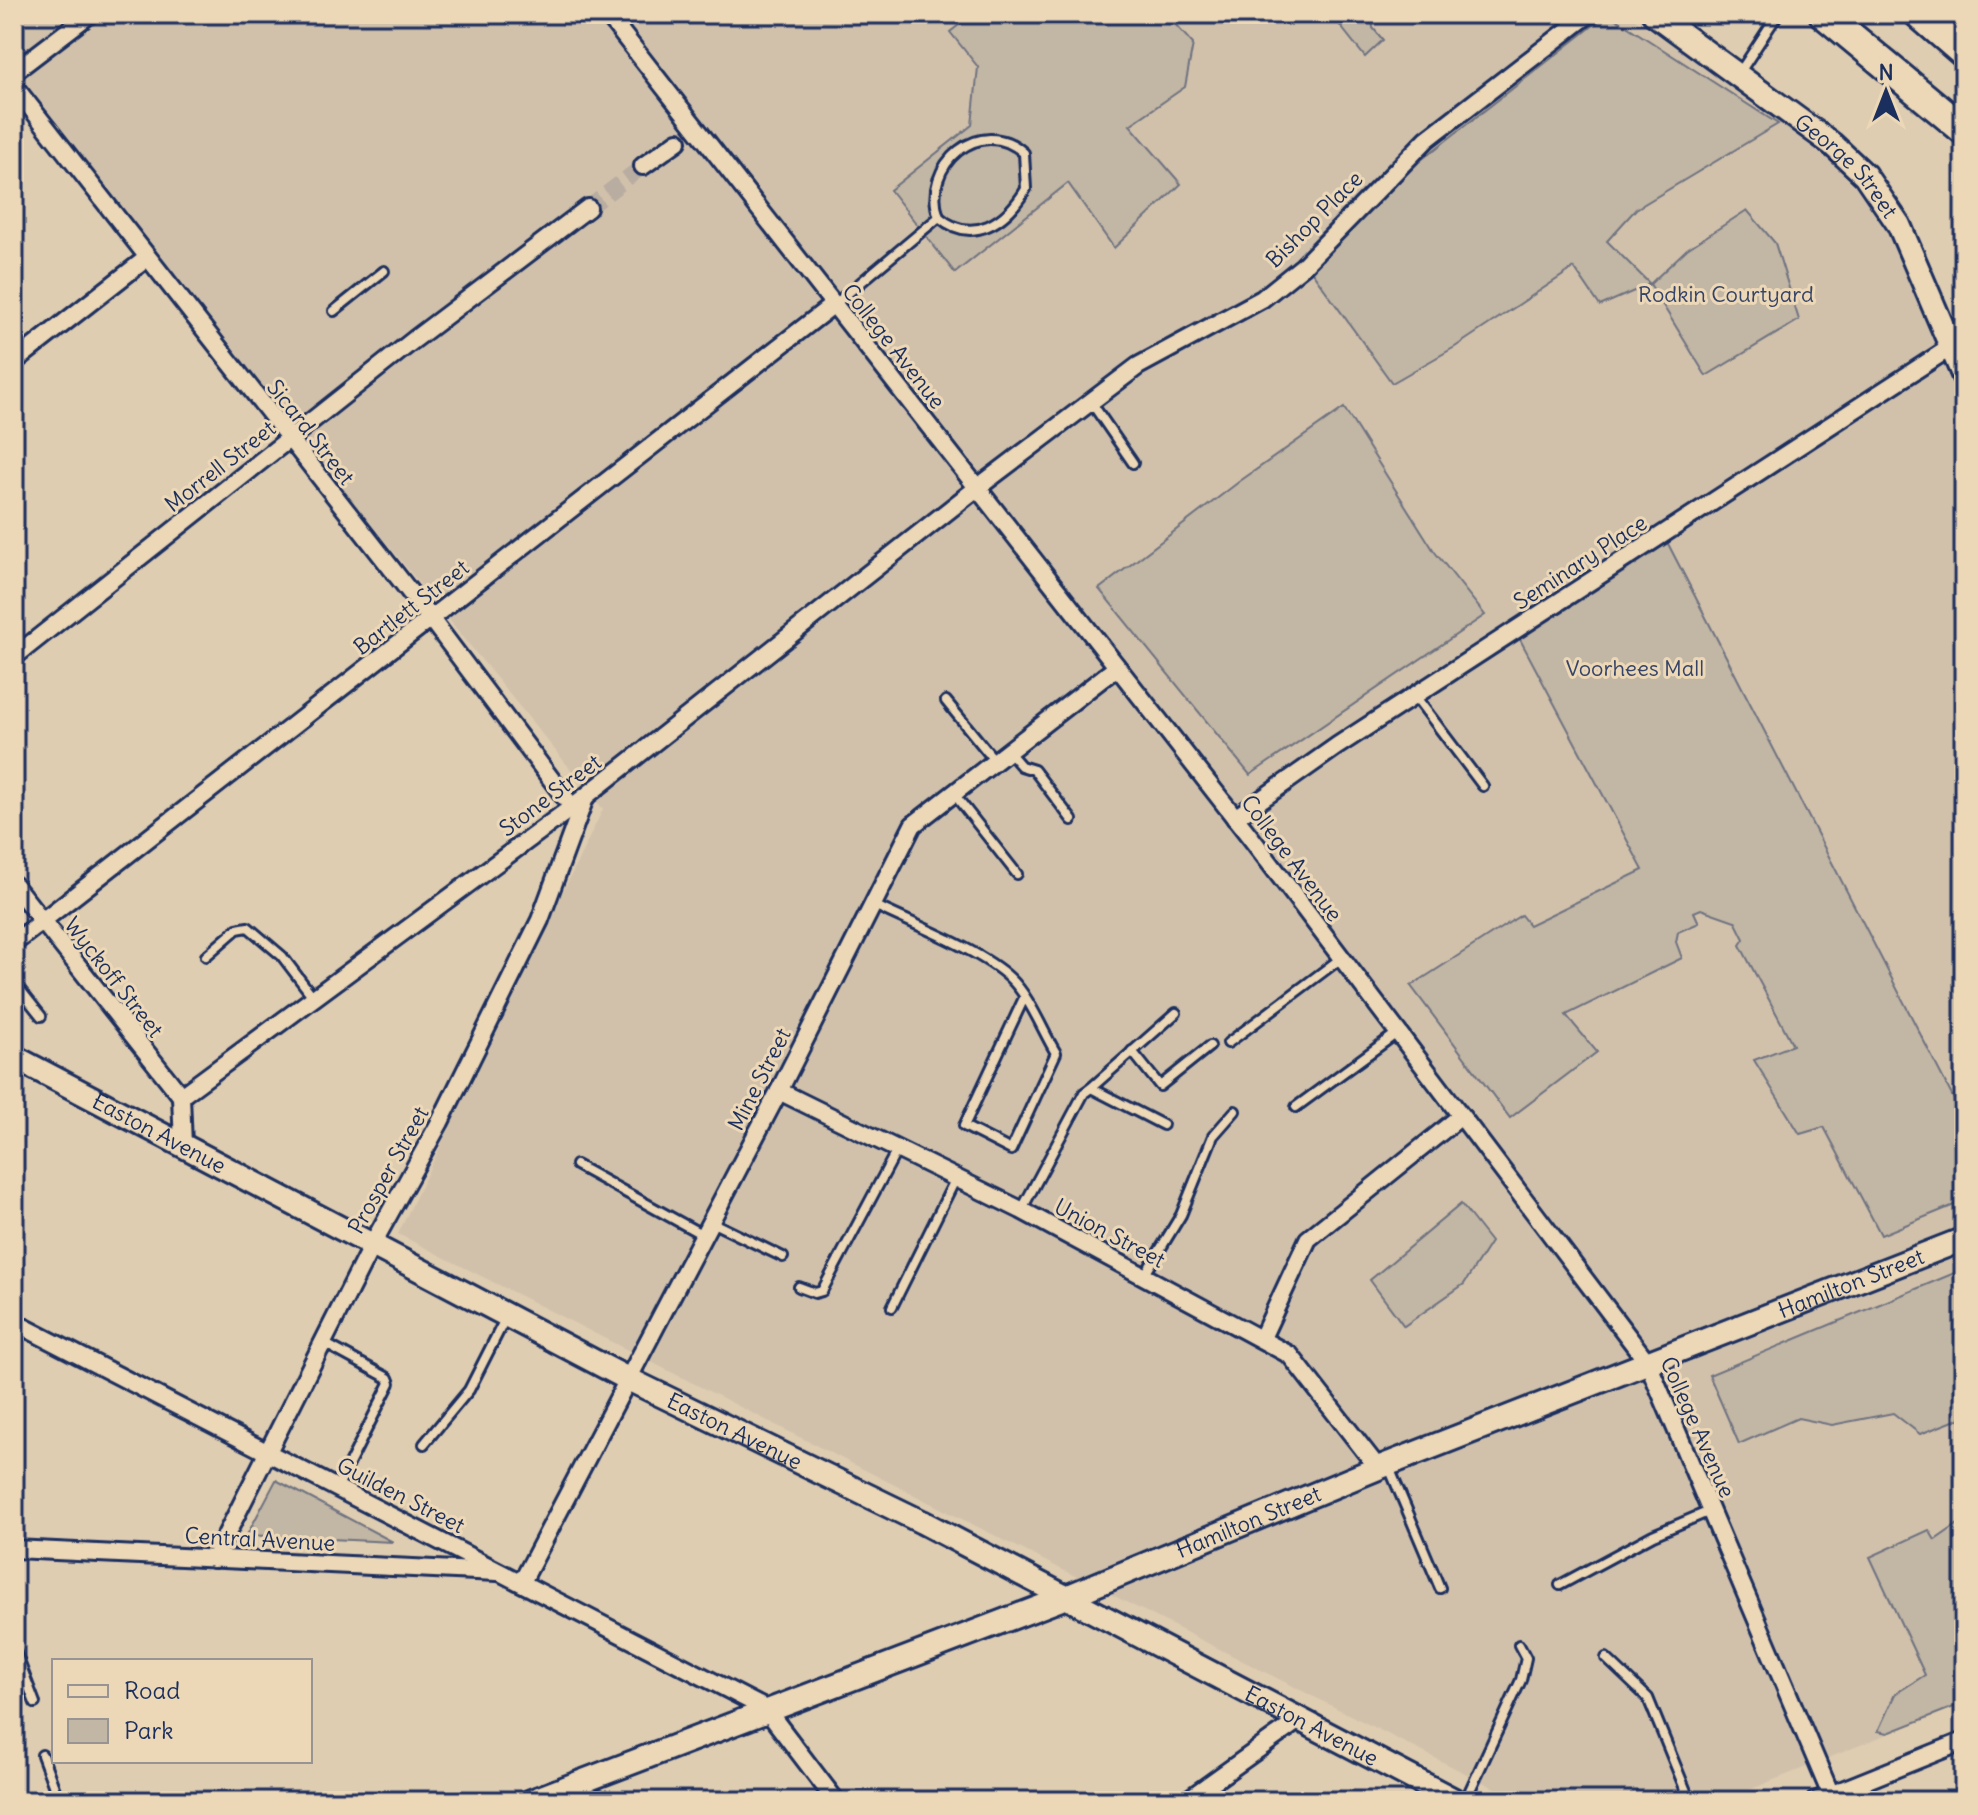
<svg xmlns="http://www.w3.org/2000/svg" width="1978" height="1815" font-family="Delius,sans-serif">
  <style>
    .built { fill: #d1c1ab }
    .green { fill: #c2b6a4; stroke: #6e7281; stroke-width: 2 }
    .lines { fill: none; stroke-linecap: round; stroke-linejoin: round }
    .street-tunnel { stroke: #b8ada0; stroke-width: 16; stroke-dasharray: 16 8; stroke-linecap: butt }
    .lane-casing { stroke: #1b2f5e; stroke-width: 14 }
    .street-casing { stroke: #1b2f5e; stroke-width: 22 }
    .secondary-casing { stroke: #1b2f5e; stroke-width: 28 }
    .highway-casing { stroke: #1b2f5e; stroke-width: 34 }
    .lane { stroke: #ecd7b6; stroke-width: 8 }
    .street { stroke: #ecd7b6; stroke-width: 16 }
    .secondary { stroke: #ecd7b6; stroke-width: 22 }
    .highway { stroke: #ecd7b6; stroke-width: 28 }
    .labels { text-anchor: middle; stroke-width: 6; stroke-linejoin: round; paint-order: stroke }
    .street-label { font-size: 22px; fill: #1b2f5e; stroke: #ecd7b6 }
    .park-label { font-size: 22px; fill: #344368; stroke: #ecd7b6 }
  </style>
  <rect width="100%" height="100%" fill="#dfcdb1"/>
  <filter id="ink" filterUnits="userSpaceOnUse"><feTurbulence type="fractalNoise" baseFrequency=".0125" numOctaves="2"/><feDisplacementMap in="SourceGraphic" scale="16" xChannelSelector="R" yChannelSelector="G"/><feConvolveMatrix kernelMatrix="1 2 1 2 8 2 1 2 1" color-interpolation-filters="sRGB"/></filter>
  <g filter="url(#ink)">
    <path class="built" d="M14,14H1628L1808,139L1880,211L1926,296L1964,395V1703L1722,1801H1520L398,1234L603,809L14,85Z"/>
    <g class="green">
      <path d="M973,14H1166L1193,44L1185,87L1130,125L1181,184L1114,248L1068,183L955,273L890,190L972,125L978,67L950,32Z"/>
      <path d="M1331,14H1372L1373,28L1383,40L1365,57Z"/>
      <path d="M1608,14L1778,124L1636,209L1607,241L1650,284L1687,249L1747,210L1775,243L1799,320L1706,376L1650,284L1600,306L1574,268L1455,347L1392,383L1310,269L1416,164Z"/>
      <path d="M1344,408L1434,551L1485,615L1250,775L1099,589L1240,481Z"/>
      <path d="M1663,534L1964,1119V1201L1881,1235L1824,1127L1800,1134L1754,1060L1793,1045L1740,945L1744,939L1735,921L1701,909L1694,912L1699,923L1678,932L1676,942L1682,958L1566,1015L1597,1052L1510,1118L1411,986L1521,915L1529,925L1643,870L1515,630Z"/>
      <path d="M1461,1204L1491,1242L1464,1284L1404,1326L1370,1280Z"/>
      <path d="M1964,1269V1417L1920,1434L1893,1413L1832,1425L1798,1418L1739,1444L1709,1375Z"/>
      <path d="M276,1480L393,1542L247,1535Z"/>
      <path d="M1964,1520V1703L1888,1733L1878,1731L1895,1694L1925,1675L1870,1557L1929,1530L1935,1540Z"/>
    </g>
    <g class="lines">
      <path class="street-tunnel" d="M588,208L643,166"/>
      <defs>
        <g id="lane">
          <path d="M1738,75L1778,14"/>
          <path d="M835,304L939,217C973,246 1007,221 1026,189L1024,153C981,113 920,166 939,217"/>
          <path d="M334,311L384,271"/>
          <path d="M1091,402L1133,463"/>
          <path d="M1415,696L1483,786"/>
          <path d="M946,701L995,761"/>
          <path d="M1008,751L1021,766L1034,770L1072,820"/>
          <path d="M954,794L1017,874"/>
          <path d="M872,904C910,923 981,950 1010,978C1030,997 1042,1030 1056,1053L1011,1150L964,1126L1024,998"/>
          <path d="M206,956L237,929L248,927L282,956L314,998"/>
          <path d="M14,982L41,1016"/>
          <path d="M1228,1043L1340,959"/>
          <path d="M1132,1051L1160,1086L1210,1046"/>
          <path d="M1091,1088L1176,1013"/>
          <path d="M1296,1107L1397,1033"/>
          <path d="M576,1165L703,1235"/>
          <path d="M1022,1209L1084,1093L1091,1088L1163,1125"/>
          <path d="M709,1221L783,1257"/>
          <path d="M1144,1276L1181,1215L1213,1136L1235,1111"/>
          <path d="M799,1287L815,1293L822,1291L897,1150"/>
          <path d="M892,1307L956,1178"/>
          <path d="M322,1342L388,1378L390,1383L337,1488"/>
          <path d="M424,1444L469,1390L505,1319"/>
          <path d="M1388,1465L1440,1588"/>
          <path d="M1560,1585L1653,1535L1710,1511"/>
          <path d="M14,1648L35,1703"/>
          <path d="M1606,1658L1648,1698L1690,1801"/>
          <path d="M42,1755L59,1801"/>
          <path d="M1465,1801L1521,1680L1526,1658L1519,1645"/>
        </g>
        <g id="street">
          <path d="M607,14L1251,838L1648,1363L1831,1795"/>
          <path d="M14,72L90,14"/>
          <path d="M14,86L431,619L572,807"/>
          <path d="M643,166L678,141"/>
          <path d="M14,362L147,258"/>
          <path d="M14,657L415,339L588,208"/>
          <path d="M1235,818L1337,746L1951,347"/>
          <path d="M14,885L181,1096"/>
          <path d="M14,943L834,304"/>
          <path d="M779,1091L1021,1210L1290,1355L1378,1468"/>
          <path d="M183,1145L181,1096L567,811L977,488L1138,366L1262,299L1303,266L1427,139L1589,14"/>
          <path d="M14,1322L766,1709L836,1801"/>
          <path d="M1262,1338L1308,1239L1461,1116"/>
          <path d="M14,1549L497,1572"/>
          <path d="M214,1559L373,1243L440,1122L540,920L585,798"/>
          <path d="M522,1582L779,1091L913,825L1117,667"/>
          <path d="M1186,1801L1299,1720"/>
          <path d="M1815,1801L1964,1741"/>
        </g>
        <g id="secondary">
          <path id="s1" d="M1654,14L1832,144L1865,175L1899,225L1964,377"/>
          <path id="s2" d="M14,1057L626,1378L922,1522L1456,1801"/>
          <path id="s3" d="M531,1801L1064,1598L1378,1468L1964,1239"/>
        </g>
        <g id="highway">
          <path d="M1824,14L1964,130"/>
          <path d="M1919,14L1964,53"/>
        </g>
      </defs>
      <use href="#lane" class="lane-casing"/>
      <use href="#street" class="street-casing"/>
      <use href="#secondary" class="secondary-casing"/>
      <use href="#highway" class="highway-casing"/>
      <use href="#lane" class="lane"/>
      <use href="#street" class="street"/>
      <use href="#secondary" class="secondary"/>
      <use href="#highway" class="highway"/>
    </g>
  </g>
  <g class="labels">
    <g class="street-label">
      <text dy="8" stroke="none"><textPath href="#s1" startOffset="246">George Street</textPath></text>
      <text transform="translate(1314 219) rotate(-45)" y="8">Bishop Place</text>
      <text transform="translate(894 346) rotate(52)" y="8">College Avenue</text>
      <text transform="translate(311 432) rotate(52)" y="8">Sicard Street</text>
      <text transform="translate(220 466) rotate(-38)" y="8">Morrell Street</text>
      <text transform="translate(1580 562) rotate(-33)" y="8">Seminary Place</text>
      <text transform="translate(411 607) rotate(-38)" y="8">Bartlett Street</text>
      <text transform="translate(550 795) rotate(-37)" y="8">Stone Street</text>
      <text transform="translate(1292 858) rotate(53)" y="8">College Avenue</text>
      <text transform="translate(114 977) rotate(52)" y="8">Wyckoff Street</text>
      <text transform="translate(759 1079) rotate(-63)" y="8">Mine Street</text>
      <text dy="8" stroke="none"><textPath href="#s2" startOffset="164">Easton Avenue</textPath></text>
      <text transform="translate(388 1170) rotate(-61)" y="8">Prosper Street</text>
      <text transform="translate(1110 1233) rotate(28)" y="8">Union Street</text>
      <text dy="8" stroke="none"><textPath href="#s3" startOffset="1418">Hamilton Street</textPath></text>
      <text transform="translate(1698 1427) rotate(66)" y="8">College Avenue</text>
      <text dy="8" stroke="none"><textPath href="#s2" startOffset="812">Easton Avenue</textPath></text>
      <text transform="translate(401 1495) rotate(27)" y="8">Guilden Street</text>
      <text dy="8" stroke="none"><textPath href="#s3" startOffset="770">Hamilton Street</textPath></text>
      <text transform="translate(260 1539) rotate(3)" y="8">Central Avenue</text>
      <text dy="8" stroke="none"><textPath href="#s2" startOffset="1460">Easton Avenue</textPath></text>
    </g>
    <g class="park-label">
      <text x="1726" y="302">Rodkin Courtyard</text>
      <text x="1635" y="676">Voorhees Mall</text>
    </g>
  </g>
  <rect width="1978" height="1815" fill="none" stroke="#ecd7b6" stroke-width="48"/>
  <rect x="24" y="24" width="1930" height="1767" fill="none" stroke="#1b2f5e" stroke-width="3" filter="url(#ink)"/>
  <rect x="52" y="1659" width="260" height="104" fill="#ecd7b6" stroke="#989493" stroke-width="2"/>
  <rect x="68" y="1685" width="40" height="12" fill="#ecd7b6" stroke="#989493" stroke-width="2"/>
  <text x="124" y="1699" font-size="24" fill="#1b2f5e">Road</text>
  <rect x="68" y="1719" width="40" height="24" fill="#c2b6a4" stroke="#989493" stroke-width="2"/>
  <text x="124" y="1739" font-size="24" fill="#1b2f5e">Park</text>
  <g transform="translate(1886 92)" stroke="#ecd7b6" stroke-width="6" paint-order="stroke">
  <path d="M0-6L14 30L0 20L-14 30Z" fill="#1b2f5e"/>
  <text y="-12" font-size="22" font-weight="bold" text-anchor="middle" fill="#1b2f5e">N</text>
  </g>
</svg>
